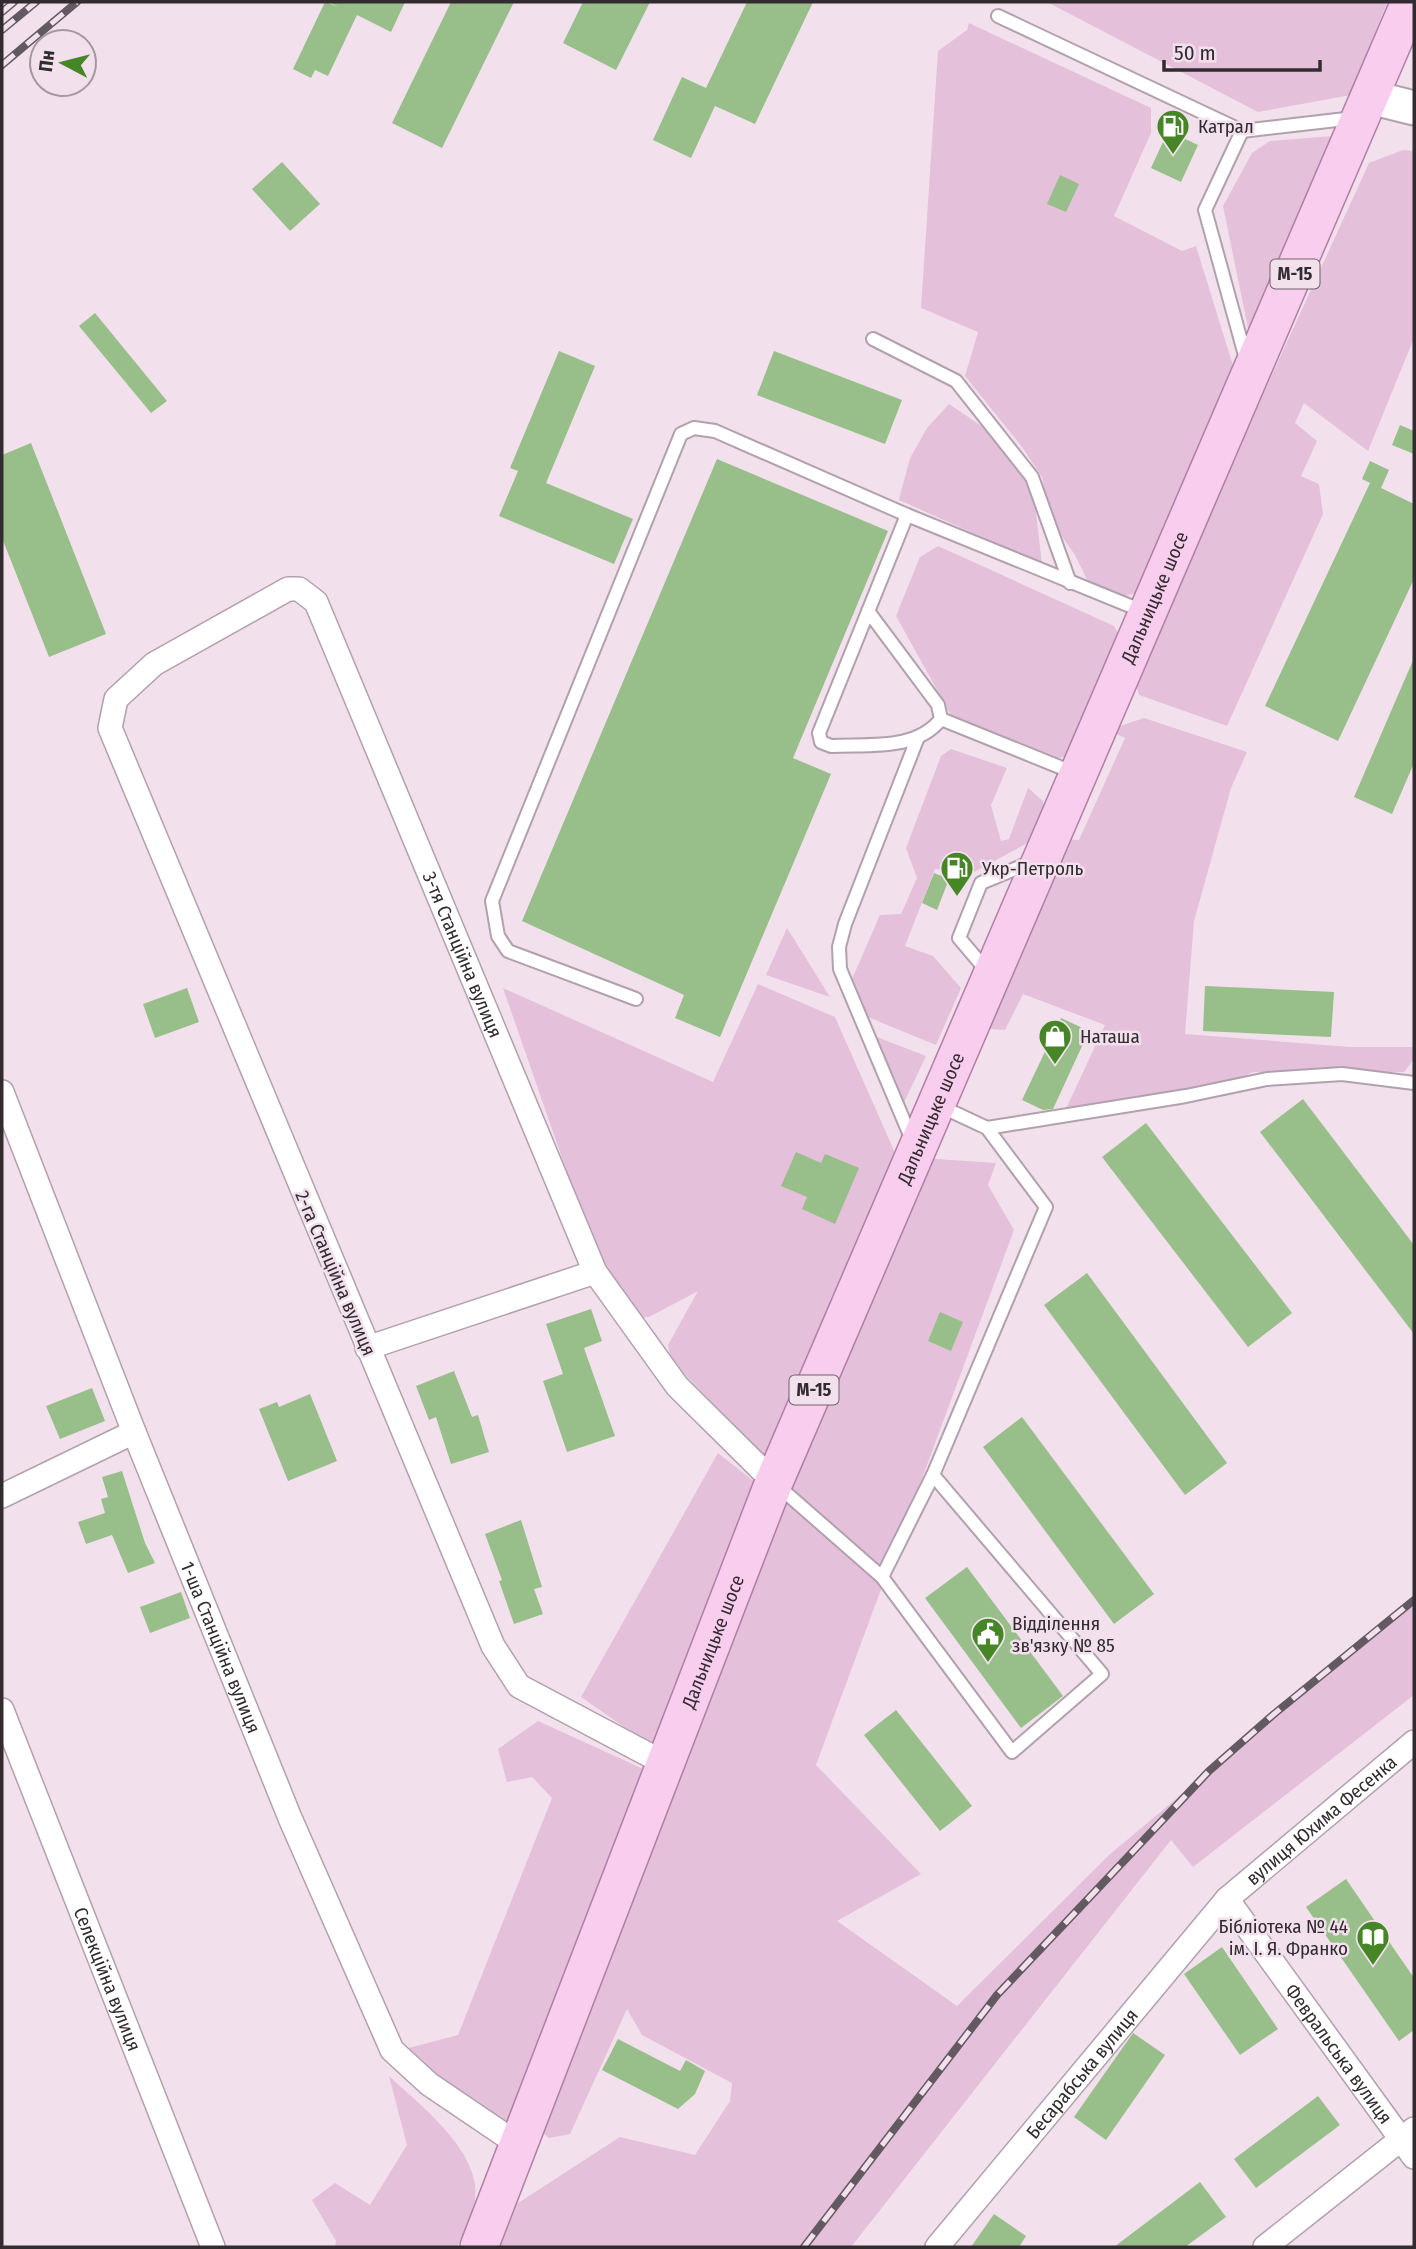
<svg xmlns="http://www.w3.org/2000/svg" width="1416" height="2249" viewBox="0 0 1416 2249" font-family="'Fira Sans Condensed',sans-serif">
  <rect width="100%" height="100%" fill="#f2e1ed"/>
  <g fill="#e4c0da">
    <path d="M 1047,2 L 1387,2 L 1351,95 L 1258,112 Z"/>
    <path d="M 969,23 L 1151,108 L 1151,133 L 1114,216 L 1182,251 L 1196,246 L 1235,372 L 1147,588 C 1128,597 1113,601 1093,592 L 1075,555 L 1051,521 L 1042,477 L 1022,447 L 965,376 L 978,332 L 921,308 L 938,51 L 967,30 Z"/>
    <path d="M 1333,136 L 1249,333 L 1223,206 L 1252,153 L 1270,141 Z"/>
    <path d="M 1403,150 L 1414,151 L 1414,338 L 1368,451 L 1304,403 L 1295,423 L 1317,441 L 1301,476 L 1319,484 L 1323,514 L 1227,726 L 1139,695 L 1134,676 L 1369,163 Z"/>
    <path d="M 949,404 L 993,434 L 1013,459 L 1034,496 L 1042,564 L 899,500 L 910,458 L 927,428 Z"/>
    <path d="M 938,546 L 1114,626 L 1122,641 L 1075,754 L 1055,759 L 1039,756 L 951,715 L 896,616 L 920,557 Z"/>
    <path d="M 1144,718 L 1247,752 L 1231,788 L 1194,921 L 1185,1034 L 1350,1047 L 1414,1047 L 1414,1059 L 1404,1072 L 1253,1072 L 1229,1083 L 1065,1111 L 1105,1025 L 1023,994 L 1005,1030 L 973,1028 L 1056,839 L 1079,840 L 1125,738 L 1108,730 Z"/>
    <path d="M 951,749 L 1007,768 L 991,805 L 1001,841 L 1009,839 L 1028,788 L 1043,801 L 1045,816 L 1033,840 L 974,872 L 935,869 L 905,946 L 933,956 L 961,988 L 936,1045 L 863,1015 L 852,979 L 880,915 L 901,914 L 917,878 L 906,848 L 941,756 Z"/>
    <path d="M 787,928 L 830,997 L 766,975 Z"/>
    <path d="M 758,984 L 835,1017 L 896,1155 L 771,1464 L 671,1360 L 668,1345 L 698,1291 L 649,1317 L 618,1319 L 503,988 L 713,1082 Z"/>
    <path d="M 869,1034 L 926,1056 L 901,1109 Z"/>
    <path d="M 922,1158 L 996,1163 L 988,1185 L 1014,1230 L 816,1765 L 921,1874 L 837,1921 L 957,2006 L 1109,1855 L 1414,1600 L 1414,1695 L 1193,1867 L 1171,1840 L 851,2247 L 500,2247 L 518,2203 L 620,2137 L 695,2155 L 730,2101 L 732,2083 L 642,2035 L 627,2009 L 570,2134 L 549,2138 L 539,2130 Z"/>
    <path d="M 718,1453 L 760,1486 L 660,1752 L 581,1697 Z"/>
    <path d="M 538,1721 L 650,1772 L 515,2127 L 429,2080 L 405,2049 L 458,2035 L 552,1798 L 532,1777 L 507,1782 L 498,1749 Z"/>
    <path d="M 389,2076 C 420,2105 483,2153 475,2201 C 472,2217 463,2233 457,2247 L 335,2247 L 336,2241 L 312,2200 L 335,2183 L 370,2205 L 407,2145 Z"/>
  </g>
  <g fill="#98be8a">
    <path d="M 325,2 L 339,7 L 328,2 L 405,2 L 391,32 L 357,15 L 328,76 L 315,70 L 311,78 L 293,69 Z"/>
    <path d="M 451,2 L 514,2 L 442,148 L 392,123 Z"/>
    <path d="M 583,2 L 650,2 L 616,70 L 563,43 Z"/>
    <path d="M 747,2 L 813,2 L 755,124 L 715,106 L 691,158 L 653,140 L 682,77 L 706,88 Z"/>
    <path d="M 1168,131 L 1198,145 L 1181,182 L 1151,168 Z"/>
    <path d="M 282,162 L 320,204 L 290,231 L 252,189 Z"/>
    <path d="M 1060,175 L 1079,184 L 1066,212 L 1047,204 Z"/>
    <path d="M 95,313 L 167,401 L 151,413 L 79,326 Z"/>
    <path d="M 559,351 L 595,366 L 546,483 L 633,519 L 614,564 L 499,516 L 518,471 L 510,468 Z"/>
    <path d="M 774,351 L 902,400 L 885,444 L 757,395 Z"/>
    <path d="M 1400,425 L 1414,431 L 1414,454 L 1392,445 Z"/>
    <path d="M 31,443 L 106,634 L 49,657 L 2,538 L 2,455 Z"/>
    <path d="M 717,459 L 888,531 L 793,758 L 831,774 L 720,1037 L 675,1018 L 684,995 L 522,921 Z"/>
    <path d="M 1370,461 L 1389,470 L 1381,488 L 1414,504 L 1414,579 L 1338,741 L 1265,706 L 1370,483 L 1362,479 Z"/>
    <path d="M 1414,658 L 1414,763 L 1392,814 L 1354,797 Z"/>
    <path d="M 934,873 L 949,879 L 937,910 L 922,903 Z"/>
    <path d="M 1205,986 L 1334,992 L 1331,1037 L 1203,1031 Z"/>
    <path d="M 187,988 L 199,1022 L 155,1038 L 143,1004 Z"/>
    <path d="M 1061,1018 L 1089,1031 L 1053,1109 L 1043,1110 L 1022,1100 Z"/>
    <path d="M 1303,1099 L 1414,1245 L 1414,1334 L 1260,1132 Z"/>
    <path d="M 1146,1123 L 1292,1313 L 1248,1347 L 1102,1157 Z"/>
    <path d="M 796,1152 L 821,1163 L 825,1154 L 859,1168 L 835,1224 L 802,1209 L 807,1197 L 781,1186 Z"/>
    <path d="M 1087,1273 L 1227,1463 L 1185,1495 L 1044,1305 Z"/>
    <path d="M 591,1309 L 602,1341 L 584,1348 L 615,1436 L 567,1452 L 543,1381 L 563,1374 L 546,1324 Z"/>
    <path d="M 940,1312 L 963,1322 L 951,1351 L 928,1341 Z"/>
    <path d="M 454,1371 L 472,1417 L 478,1415 L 489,1452 L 451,1464 L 436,1417 L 429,1420 L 416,1386 Z"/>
    <path d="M 92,1388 L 105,1421 L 60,1439 L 46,1406 Z"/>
    <path d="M 310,1394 L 337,1461 L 288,1481 L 259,1409 L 277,1402 L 279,1407 Z"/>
    <path d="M 1022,1417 L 1154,1594 L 1114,1624 L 983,1447 Z"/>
    <path d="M 122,1471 L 145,1543 L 155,1563 L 128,1573 L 112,1535 L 86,1544 L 78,1522 L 105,1513 L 101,1499 L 108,1497 L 102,1477 Z"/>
    <path d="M 521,1520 L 542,1587 L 534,1589 L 543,1614 L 514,1624 L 499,1581 L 502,1580 L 485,1534 Z"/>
    <path d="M 967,1567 L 1063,1696 L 1021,1728 L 925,1598 Z"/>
    <path d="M 181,1592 L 190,1618 L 150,1633 L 140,1607 Z"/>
    <path d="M 896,1710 L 972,1806 L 940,1831 L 864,1735 Z"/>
    <path d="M 1346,1879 L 1414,1978 L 1414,2030 L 1399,2041 L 1306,1907 Z"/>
    <path d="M 1222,1947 L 1278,2029 L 1240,2055 L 1184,1974 Z"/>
    <path d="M 1133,2033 L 1165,2055 L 1106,2140 L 1074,2117 Z"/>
    <path d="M 618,2039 L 680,2071 L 686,2060 L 705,2071 L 695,2094 L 678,2109 L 602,2070 Z"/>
    <path d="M 1318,2096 L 1340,2125 L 1256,2188 L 1234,2159 Z"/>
    <path d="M 1200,2182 L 1226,2217 L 1185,2247 L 1114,2247 Z"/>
    <path d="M 994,2214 L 1026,2236 L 1019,2247 L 971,2247 Z"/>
  </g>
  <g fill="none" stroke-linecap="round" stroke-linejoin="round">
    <defs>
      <g id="lane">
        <path d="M 998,16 L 1242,131 L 1354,118"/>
        <path d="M 1242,131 L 1205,210 L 1246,359"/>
        <path d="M 873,339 L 956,381 L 1032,477 L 1070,583"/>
        <path d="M 868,611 L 938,705 L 941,719 C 916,751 869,744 831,746 L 821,742 L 819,733 L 907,515"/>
        <path d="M 941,719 L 1077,774"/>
        <path d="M 987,971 L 959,938 L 981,883 L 1034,861"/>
        <path d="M 636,999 L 508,951 L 498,936 L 492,901 L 681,434 L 694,428 L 715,431 L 907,515 L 1145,612"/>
        <path d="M 987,1128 L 1186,1096 L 1267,1079 L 1342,1074 L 1414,1083"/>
        <path d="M 912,1140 L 840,969 L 839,947 L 845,924 L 918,737"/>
        <path d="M 777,1485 L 882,1577 L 1012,1752 L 1102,1674 L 933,1475 L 1046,1207 L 987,1128 L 940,1106"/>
        <path d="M 882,1577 L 933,1475"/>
      </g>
      <g id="street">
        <path id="s1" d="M 2,1092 L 134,1432 L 290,1818 L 392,2050 L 429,2084 L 519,2145"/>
        <path d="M 367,1348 L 595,1272"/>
        <path d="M 2,1496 L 134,1432"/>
        <path id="s2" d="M 2,1710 L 213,2247"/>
        <path id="s3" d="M 666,1764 L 519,1686 L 493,1646 L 110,728 L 116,699 L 154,664 L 288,589 L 299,589 L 316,602 L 595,1272 L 677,1386 L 774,1482"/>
        <path id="s4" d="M 1227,1899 L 1414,2157"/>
        <path id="s5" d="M 937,2247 L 1227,1899 L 1414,1742"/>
        <path d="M 1265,2247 L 1414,2129"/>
      </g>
      <path id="secondary" d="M 1370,97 L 1414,108"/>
      <g id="primary">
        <path id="s6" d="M 479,2247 L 774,1482 L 1410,2"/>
      </g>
    </defs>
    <use href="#lane" stroke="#b1a1ad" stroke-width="16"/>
    <use href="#street" stroke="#b1a1ad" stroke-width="26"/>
    <use href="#secondary" stroke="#b1a1ad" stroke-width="37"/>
    <use href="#primary" stroke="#b17ea4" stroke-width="40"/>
    <use href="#lane" stroke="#fff" stroke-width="12"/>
    <use href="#street" stroke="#fff" stroke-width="23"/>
    <use href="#secondary" stroke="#fff" stroke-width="33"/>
    <use href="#primary" stroke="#f9cdee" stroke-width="37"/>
    <defs>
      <g id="rail">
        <path d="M 2,12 L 14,2"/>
        <path d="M 2,30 L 36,2"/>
        <path d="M 2,65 L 77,2"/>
        <path d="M 804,2247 L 997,1995 L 1104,1882 L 1209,1771 L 1274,1714 L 1414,1600"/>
      </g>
    </defs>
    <use href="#rail" stroke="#635960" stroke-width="8"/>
    <use href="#rail" stroke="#f2e1ed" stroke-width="5" stroke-dasharray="16" stroke-linecap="butt"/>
  </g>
  <defs>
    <symbol id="fuel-pin" viewBox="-11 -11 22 30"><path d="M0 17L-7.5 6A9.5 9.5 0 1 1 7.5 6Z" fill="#468627" stroke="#f2e1ed"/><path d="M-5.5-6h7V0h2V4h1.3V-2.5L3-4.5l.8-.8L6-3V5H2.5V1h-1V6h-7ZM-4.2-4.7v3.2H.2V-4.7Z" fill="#fff"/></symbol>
    <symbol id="shop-pin" viewBox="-11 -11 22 30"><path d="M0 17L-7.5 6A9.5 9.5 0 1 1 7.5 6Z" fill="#468627" stroke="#f2e1ed"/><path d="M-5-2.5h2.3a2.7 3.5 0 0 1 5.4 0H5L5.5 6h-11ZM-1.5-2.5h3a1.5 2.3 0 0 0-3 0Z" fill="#fff"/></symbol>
    <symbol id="civic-pin" viewBox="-11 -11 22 30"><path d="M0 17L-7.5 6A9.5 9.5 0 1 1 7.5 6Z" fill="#468627" stroke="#f2e1ed"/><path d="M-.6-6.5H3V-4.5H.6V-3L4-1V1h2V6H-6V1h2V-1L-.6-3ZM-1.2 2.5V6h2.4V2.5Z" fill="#fff"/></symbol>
    <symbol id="library-pin" viewBox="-11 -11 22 30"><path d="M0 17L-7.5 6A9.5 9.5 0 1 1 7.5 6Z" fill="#468627" stroke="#f2e1ed"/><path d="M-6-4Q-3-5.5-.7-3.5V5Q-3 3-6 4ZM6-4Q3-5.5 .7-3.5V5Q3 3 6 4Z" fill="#fff"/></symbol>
  </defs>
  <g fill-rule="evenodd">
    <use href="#fuel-pin" x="1154" y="107" width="38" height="52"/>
    <use href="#fuel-pin" x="938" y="849" width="38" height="52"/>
    <use href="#shop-pin" x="1036" y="1017" width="38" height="52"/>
    <use href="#civic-pin" x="969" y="1615" width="38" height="52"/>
    <use href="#library-pin" x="1354" y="1918" width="38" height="52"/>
  </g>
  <g text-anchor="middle" stroke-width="5" stroke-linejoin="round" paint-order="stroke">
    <g fill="#f2e1ed" stroke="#6c6269" stroke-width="2">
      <rect x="1270.5" y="259.5" width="49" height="29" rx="5"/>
      <rect x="789.5" y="1375.5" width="49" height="29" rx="5"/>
    </g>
    <g font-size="18" font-weight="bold" fill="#322b30">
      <text x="1295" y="280">М-15</text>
      <text x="814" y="1396">М-15</text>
    </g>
    <g font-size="19" fill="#322b30" stroke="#f2e1ed" text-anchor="start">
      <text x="1198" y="133">Катрал</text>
      <text x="982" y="875">Укр-Петроль</text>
      <text x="1080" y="1043">Наташа</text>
      <text x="1012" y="1630">Відділення<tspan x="1012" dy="22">зв'язку № 85</tspan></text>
      <text x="1348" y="1933" text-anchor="end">Бібліотека № 44<tspan x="1348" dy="22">ім. І. Я. Франко</tspan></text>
    </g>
    <g font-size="19" fill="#322b30" stroke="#f2e1ed">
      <text dy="7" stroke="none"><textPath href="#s6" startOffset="1783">Дальницьке шосе</textPath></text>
      <text dy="7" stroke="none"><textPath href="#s3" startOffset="1858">3-тя Станційна вулиця</textPath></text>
      <text dy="7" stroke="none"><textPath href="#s6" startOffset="1216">Дальницьке шосе</textPath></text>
      <text transform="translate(336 1273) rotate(67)" y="7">2-га Станційна вулиця</text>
      <text dy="7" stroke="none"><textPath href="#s6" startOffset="649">Дальницьке шосе</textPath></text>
      <text dy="7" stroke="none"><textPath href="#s1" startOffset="597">1-ша Станційна вулиця</textPath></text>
      <text dy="7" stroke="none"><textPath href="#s5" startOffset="576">вулиця Юхима Фесенка</textPath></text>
      <text dy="7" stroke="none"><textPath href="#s2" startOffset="289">Селекційна вулиця</textPath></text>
      <text dy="7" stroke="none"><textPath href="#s4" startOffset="191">Февральська вулиця</textPath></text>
      <text dy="7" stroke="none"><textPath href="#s5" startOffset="226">Бесарабська вулиця</textPath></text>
    </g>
  </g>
  <rect width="1416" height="2249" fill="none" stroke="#322b30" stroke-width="7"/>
  <g transform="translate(63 63) rotate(277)"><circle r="33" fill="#f2e1ed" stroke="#a598a1" stroke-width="2"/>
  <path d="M0-5L12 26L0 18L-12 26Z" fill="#468627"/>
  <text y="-10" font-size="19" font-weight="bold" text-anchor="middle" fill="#322b30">Пн</text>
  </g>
  <path d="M1164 60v10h156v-10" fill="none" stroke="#322b30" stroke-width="3.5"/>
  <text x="1174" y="60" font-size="21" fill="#322b30" stroke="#f2e1ed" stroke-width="5" paint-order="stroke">50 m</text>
</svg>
